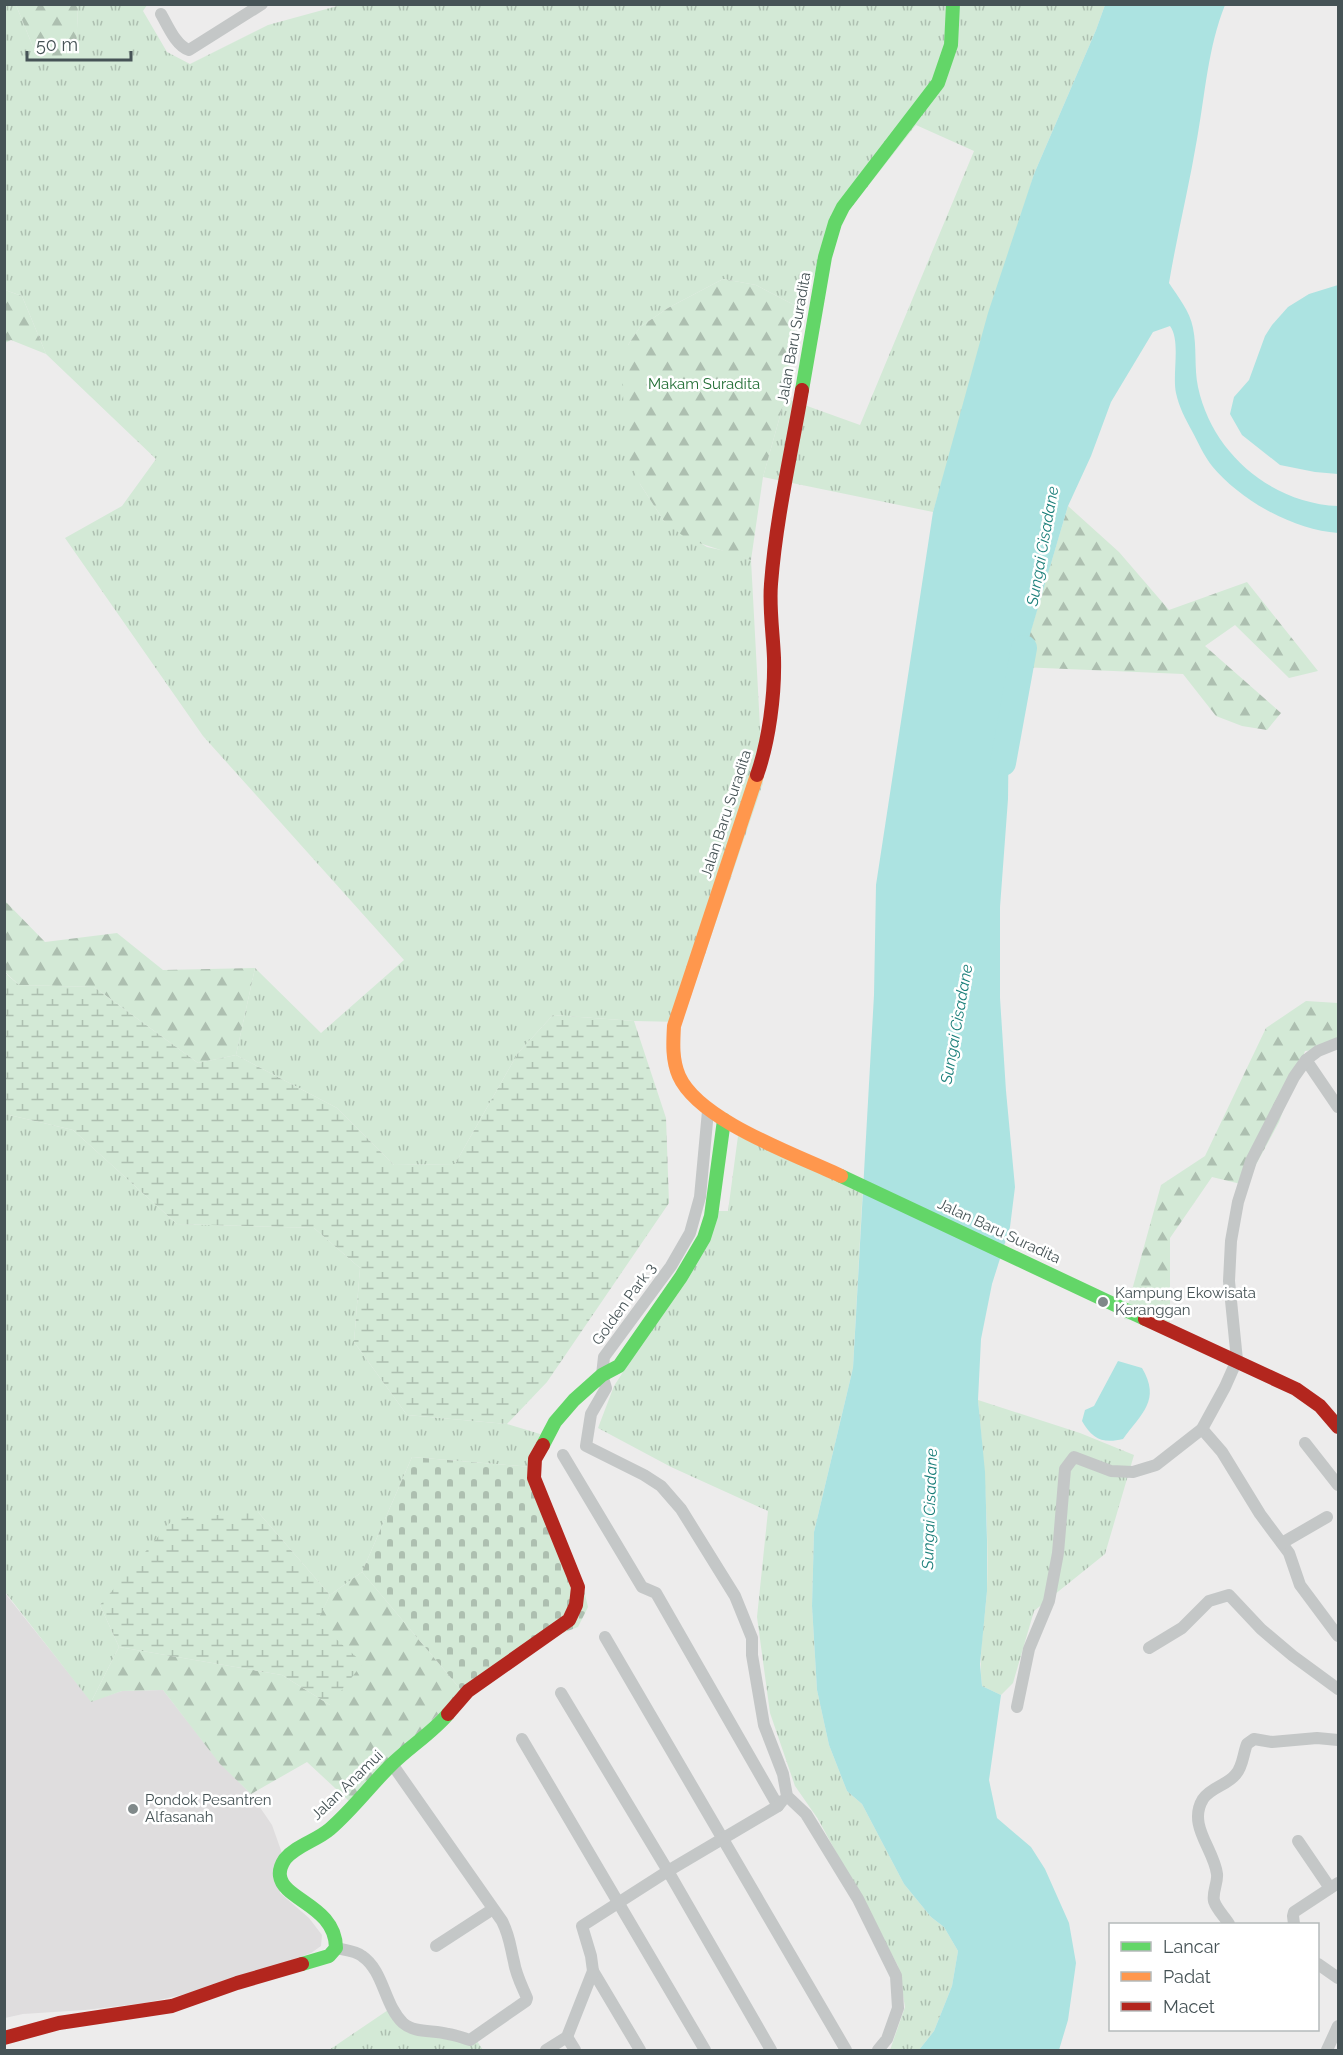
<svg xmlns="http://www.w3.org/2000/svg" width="1343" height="2055" viewBox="0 0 1343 2055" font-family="Raleway,sans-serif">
  <defs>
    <pattern id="grass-tufts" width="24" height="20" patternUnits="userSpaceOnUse" patternTransform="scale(1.5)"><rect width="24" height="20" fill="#d3e9d6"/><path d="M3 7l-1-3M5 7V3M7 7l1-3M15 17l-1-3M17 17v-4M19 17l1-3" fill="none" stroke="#adbfb0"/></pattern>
    <pattern id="forest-firs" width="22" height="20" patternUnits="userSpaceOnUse" patternTransform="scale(1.5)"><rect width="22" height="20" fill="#d3e9d6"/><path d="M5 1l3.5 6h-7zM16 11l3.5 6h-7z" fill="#adbfb0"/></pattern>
    <pattern id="wetland-marsh" width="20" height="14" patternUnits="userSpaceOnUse" patternTransform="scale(1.5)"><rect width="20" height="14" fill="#d3e9d6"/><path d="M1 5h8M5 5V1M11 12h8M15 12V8" fill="none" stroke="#adbfb0"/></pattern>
    <pattern id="cemetery-stones" width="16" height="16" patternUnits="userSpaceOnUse" patternTransform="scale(1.5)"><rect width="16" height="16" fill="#d3e9d6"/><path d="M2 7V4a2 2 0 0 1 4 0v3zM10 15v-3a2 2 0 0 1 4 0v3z" fill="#adbfb0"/></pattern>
  </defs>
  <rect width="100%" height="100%" fill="#edecec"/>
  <path fill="#dfddde" d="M 4,1592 L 91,1701 L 122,1691 L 163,1690 L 220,1763 L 251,1794 L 272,1825 L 283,1856 L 280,1893 L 309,1918 L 322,1935 L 321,1946 L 311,1953 L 218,1987 L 145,2003 L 85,2010 L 23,2014 L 5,2018 Z"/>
  <g fill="url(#grass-tufts)">
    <path d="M 5,5 L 16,5 L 33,47 L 76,52 L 78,5 L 147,5 L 143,11 L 167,52 L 190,64 L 268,25 L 341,5 L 1105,5 L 1096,30 L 1034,174 L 933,512 L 763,477 L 785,398 L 860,425 L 974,151 L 916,125 L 843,218 L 798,307 L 756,285 L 723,279 L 668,308 L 640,327 L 628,345 L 640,484 L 664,521 L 707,547 L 730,552 L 751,560 L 763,783 L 682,1022 L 634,1021 L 553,1015 L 518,1053 L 455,1164 L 394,1165 L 337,1108 L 236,1055 L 255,968 L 321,1033 L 404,960 L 203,736 L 65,538 L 122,506 L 156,459 L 46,354 L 22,296 L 5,290 Z"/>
    <path d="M 5,1114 L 73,1130 L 177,1224 L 314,1228 L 360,1268 L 354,1342 L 407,1415 L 507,1424 L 540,1434 L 532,1467 L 412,1457 L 362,1572 L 330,1595 L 258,1512 L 100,1605 L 119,1647 L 91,1702 L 5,1592 Z"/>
    <path d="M 738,1136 L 863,1185 L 853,1368 L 814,1532 L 812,1606 L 817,1690 L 829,1745 L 847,1791 L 862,1804 L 904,1884 L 931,1917 L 944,1927 L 958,1951 L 952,1986 L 934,2031 L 919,2050 L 890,2050 L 905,2007 L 898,1966 L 818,1819 L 795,1786 L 770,1713 L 757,1617 L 768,1511 L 671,1467 L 598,1428 L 614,1386 L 695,1260 L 716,1211 L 728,1211 Z"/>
    <path d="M 978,1400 L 1080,1433 L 1134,1455 L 1105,1554 L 1034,1611 L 1013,1683 L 1001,1695 L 982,1686 C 978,1653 985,1622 987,1589 C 989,1526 984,1463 978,1400 Z"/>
    <path d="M 394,2006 L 409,2033 L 475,2038 L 483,2050 L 329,2050 Z"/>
  </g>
  <g fill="url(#forest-firs)">
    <path d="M 16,5 L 78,5 L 76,53 L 55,65 L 33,47 Z"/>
    <path d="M 723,279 L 756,285 L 798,307 L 785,398 L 763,477 L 751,560 L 687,539 L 664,521 L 640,484 L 628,458 L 622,382 L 628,345 L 640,327 L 668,308 Z"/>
    <path d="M 5,290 L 22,296 L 46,354 L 11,340 L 5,343 Z"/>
    <path d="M 1068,506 L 1119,552 L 1169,610 L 1247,582 L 1318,671 L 1289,678 L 1235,625 L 1205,646 L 1281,713 L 1267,730 L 1242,726 L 1216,716 L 1183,674 L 1020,667 Z"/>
    <path d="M 4,900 L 45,942 L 117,933 L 163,970 L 255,968 L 236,1055 L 198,1063 L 94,987 L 19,985 L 5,972 Z"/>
    <path d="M 1306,1001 L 1338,1003 L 1338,1047 L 1305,1051 L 1279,1122 L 1245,1185 L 1212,1177 L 1170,1238 L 1170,1326 L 1124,1319 L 1161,1185 L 1205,1156 L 1266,1028 Z"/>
    <path d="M 362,1572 L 462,1691 L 349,1801 L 307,1762 L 251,1794 L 220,1764 L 163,1690 L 122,1691 L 91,1702 L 119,1647 L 282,1675 L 330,1705 L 317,1621 L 330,1595 Z"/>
  </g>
  <g fill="url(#wetland-marsh)">
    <path d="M 4,972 L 19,985 L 94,987 L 198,1063 L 236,1055 L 337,1108 L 394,1165 L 455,1164 L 518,1053 L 553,1015 L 634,1021 L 666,1118 L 669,1203 L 547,1382 L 507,1424 L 407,1415 L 354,1342 L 360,1268 L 314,1228 L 177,1224 L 73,1130 L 5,1114 Z"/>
    <path d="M 258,1512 L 330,1595 L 317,1622 L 363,1663 L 330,1705 L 282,1675 L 119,1647 L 100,1605 L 174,1518 Z"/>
  </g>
  <path fill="url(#cemetery-stones)" d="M 412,1457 L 532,1467 L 584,1590 L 588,1607 L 578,1627 L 507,1655 L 462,1691 L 362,1572 Z"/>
  <g fill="#ace3e1">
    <path d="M 1105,5 L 1225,5 C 1208,47 1205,95 1197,139 C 1189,187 1177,235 1169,283 C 1178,297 1190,311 1193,328 C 1197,347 1194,368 1198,387 C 1212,453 1271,503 1338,506 L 1338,533 C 1294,530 1241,501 1212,466 C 1204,456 1198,442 1192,431 C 1185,418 1179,407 1176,393 C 1172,374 1181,341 1170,326 L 1153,332 L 1111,402 L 1091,456 L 1068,506 L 1021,665 L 1009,716 L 1008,799 L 1000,907 L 1000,998 L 1006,1091 L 1015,1187 L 1010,1227 L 992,1284 L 981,1339 L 978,1400 L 985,1472 L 987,1540 L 987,1591 L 980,1664 L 982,1686 L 1001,1695 L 989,1780 L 997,1818 L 1031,1847 L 1045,1869 L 1069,1923 L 1076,1963 L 1068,2020 L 1059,2050 L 919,2050 L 934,2031 L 952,1986 L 958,1951 L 944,1927 L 931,1917 L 904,1884 L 862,1804 L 847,1791 L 829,1745 L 817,1690 L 812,1606 L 814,1532 L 853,1368 L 874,995 L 876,885 L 933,512 L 988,313 L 1034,174 L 1096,30 Z"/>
    <path d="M 1338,285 L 1338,474 L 1315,472 L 1280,465 L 1242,435 L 1230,414 L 1234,397 L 1249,380 L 1265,336 L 1272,325 L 1288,307 L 1309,294 Z"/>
    <path d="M 1118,1361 L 1142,1368 C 1161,1400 1142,1413 1123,1439 C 1103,1444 1092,1439 1082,1421 L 1085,1410 L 1094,1406 Z"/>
  </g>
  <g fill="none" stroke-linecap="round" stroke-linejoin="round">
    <path stroke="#ace3e1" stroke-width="26" d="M 1003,763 L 1024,648"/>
    <g stroke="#c4c7c7" stroke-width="12">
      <path d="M 161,14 C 168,26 176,46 189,50 L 262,4"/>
      <path d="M 1306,1060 L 1338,1107"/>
      <path d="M 708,1111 L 700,1197 L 690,1233 L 671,1266 L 604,1357 L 602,1375 L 606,1388 L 591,1414 L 586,1446 L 644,1475 L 661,1486 L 681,1509 L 735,1596 L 752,1638 L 752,1655 L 764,1725 L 783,1774 L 787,1796 L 806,1814 L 858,1899 L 896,1976 L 898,2008 L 887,2039 L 878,2050"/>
      <path d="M 1202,1429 L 1222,1452 L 1260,1514 L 1289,1553 L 1300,1585 L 1338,1636"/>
      <path d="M 1305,1443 L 1338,1485"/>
      <path d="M 563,1455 L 642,1587 L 656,1593 L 778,1806"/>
      <path d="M 1282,1543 L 1327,1517"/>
      <path d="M 605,1637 L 846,2050"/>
      <path d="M 1149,1648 L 1182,1628 L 1209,1601 L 1229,1595 L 1261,1629 L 1293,1656 L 1338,1689"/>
      <path d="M 561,1693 L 668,1871 L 771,2050"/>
      <path d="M 1017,1707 L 1029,1649 L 1049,1601 L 1058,1553 L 1065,1469 L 1074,1457 L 1111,1471 L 1133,1472 L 1156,1465 L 1202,1429 L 1225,1387 L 1237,1360 L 1229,1281 L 1231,1241 L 1238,1202 L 1251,1161 L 1294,1077 L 1306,1060 L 1318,1051 L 1338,1043"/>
      <path d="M 522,1739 L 705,2050"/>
      <path d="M 1298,1841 L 1330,1888"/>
      <path d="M 1229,1924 C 1225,1917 1217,1910 1214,1901 C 1212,1892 1218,1883 1217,1874 C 1214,1849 1187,1825 1203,1799 C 1211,1787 1228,1785 1236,1774 C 1243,1766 1243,1754 1247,1744 L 1254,1739 L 1272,1742 L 1317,1738 L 1338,1740"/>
      <path d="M 1294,1924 L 1293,1916 L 1294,1912 L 1338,1883"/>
      <path d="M 436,1946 L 493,1909"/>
      <path d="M 336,1948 C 344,1950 356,1951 362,1956 C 384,1971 384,2005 403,2023 C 414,2033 434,2030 448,2034 C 456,2035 463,2038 470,2040 L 526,2001 L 527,1998 C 522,1986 516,1975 514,1962 C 510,1946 510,1937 502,1921 L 392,1764"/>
      <path d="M 1318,1964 L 1338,1978"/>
      <path d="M 593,1971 L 640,2050"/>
      <path d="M 567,2037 L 575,2050"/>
      <path d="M 546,2050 L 567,2037 L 593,1971 L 591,1956 L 582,1926 L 668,1871 L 778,1806 L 782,1801"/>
      <path d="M 1327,2050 L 1338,2026"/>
    </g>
    <g stroke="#63d668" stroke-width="14">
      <path d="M 802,390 L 825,257 L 835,223 L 843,207 L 938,83 L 951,45 L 953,4"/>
      <path d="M 841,1176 L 1145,1319"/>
      <path d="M 543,1445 L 555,1422 L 574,1400 L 602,1375 L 619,1366 L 681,1277 L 704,1238 L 711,1216 L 724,1120"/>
      <path d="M 302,1964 L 329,1956 L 336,1948 C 336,1906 283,1900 280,1876 C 279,1870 281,1865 285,1859 C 297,1845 316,1841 330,1829 C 352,1810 370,1786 390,1766 C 409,1747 431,1734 448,1714"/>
    </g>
    <path stroke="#ff974d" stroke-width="14" d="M 757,775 L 674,1026 C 673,1043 672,1060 679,1076 C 699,1121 797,1155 841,1176"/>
    <g stroke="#b3261e" stroke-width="14">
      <path d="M 757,775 C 769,741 775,694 774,658 C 773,633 769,608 771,584 C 776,519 791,454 802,390"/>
      <path d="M 1145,1319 L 1296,1389 L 1320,1406 L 1338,1427"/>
      <path d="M 448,1714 L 468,1691 L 569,1620 L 576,1605 L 578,1587 L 534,1478 L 535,1459 L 543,1445"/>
      <path d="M 4,2038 L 59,2023 L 172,2006 L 237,1983 L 302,1964"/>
    </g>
  </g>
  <g fill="#80898a" stroke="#fff" stroke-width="2">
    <circle cx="1103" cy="1302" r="6"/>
    <circle cx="133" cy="1809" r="6"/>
  </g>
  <g text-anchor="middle" stroke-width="5" stroke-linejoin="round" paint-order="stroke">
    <g font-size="15" fill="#465356" stroke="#fff">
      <text transform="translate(794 338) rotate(-80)" y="5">Jalan Baru Suradita</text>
      <text transform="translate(726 814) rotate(-72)" y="5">Jalan Baru Suradita</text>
      <text transform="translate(999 1231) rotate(25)" y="5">Jalan Baru Suradita</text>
      <text transform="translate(624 1304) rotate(-54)" y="5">Golden Park 3</text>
      <text transform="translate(347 1785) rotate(-44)" y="5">Jalan Anamui</text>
    </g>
    <g font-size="15" fill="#216d34" stroke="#fff">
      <text x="704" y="389">Makam Suradita</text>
    </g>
    <g font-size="15" fill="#465356" stroke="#fff" text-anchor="start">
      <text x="1115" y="1298">Kampung Ekowisata<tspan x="1115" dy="17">Keranggan</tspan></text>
      <text x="145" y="1805">Pondok Pesantren<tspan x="145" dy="17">Alfasanah</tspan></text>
    </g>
    <g font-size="16" font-style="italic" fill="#1b7f7a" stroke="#fff">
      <text transform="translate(1042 546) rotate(-80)" y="6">Sungai Cisadane</text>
      <text transform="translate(956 1024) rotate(-80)" y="6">Sungai Cisadane</text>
      <text transform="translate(929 1509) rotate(-88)" y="6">Sungai Cisadane</text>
    </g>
  </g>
  <rect width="1343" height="2055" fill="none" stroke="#465356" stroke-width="12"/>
  <rect x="1109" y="1923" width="210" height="108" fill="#ffffff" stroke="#b5babb" stroke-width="1.5"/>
  <rect x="1121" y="1942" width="30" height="9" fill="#63d668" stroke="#b5babb" stroke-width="1.5"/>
  <text x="1163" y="1953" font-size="18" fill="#465356">Lancar</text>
  <rect x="1121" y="1972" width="30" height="9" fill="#ff974d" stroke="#b5babb" stroke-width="1.5"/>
  <text x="1163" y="1983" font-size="18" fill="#465356">Padat</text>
  <rect x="1121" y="2002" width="30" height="9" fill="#b3261e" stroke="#b5babb" stroke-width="1.5"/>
  <text x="1163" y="2013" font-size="18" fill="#465356">Macet</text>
  <path d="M27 51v9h104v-9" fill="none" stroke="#465356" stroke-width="3"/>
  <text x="36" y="51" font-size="18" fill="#465356" stroke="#ffffff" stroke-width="4.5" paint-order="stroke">50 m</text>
</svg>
